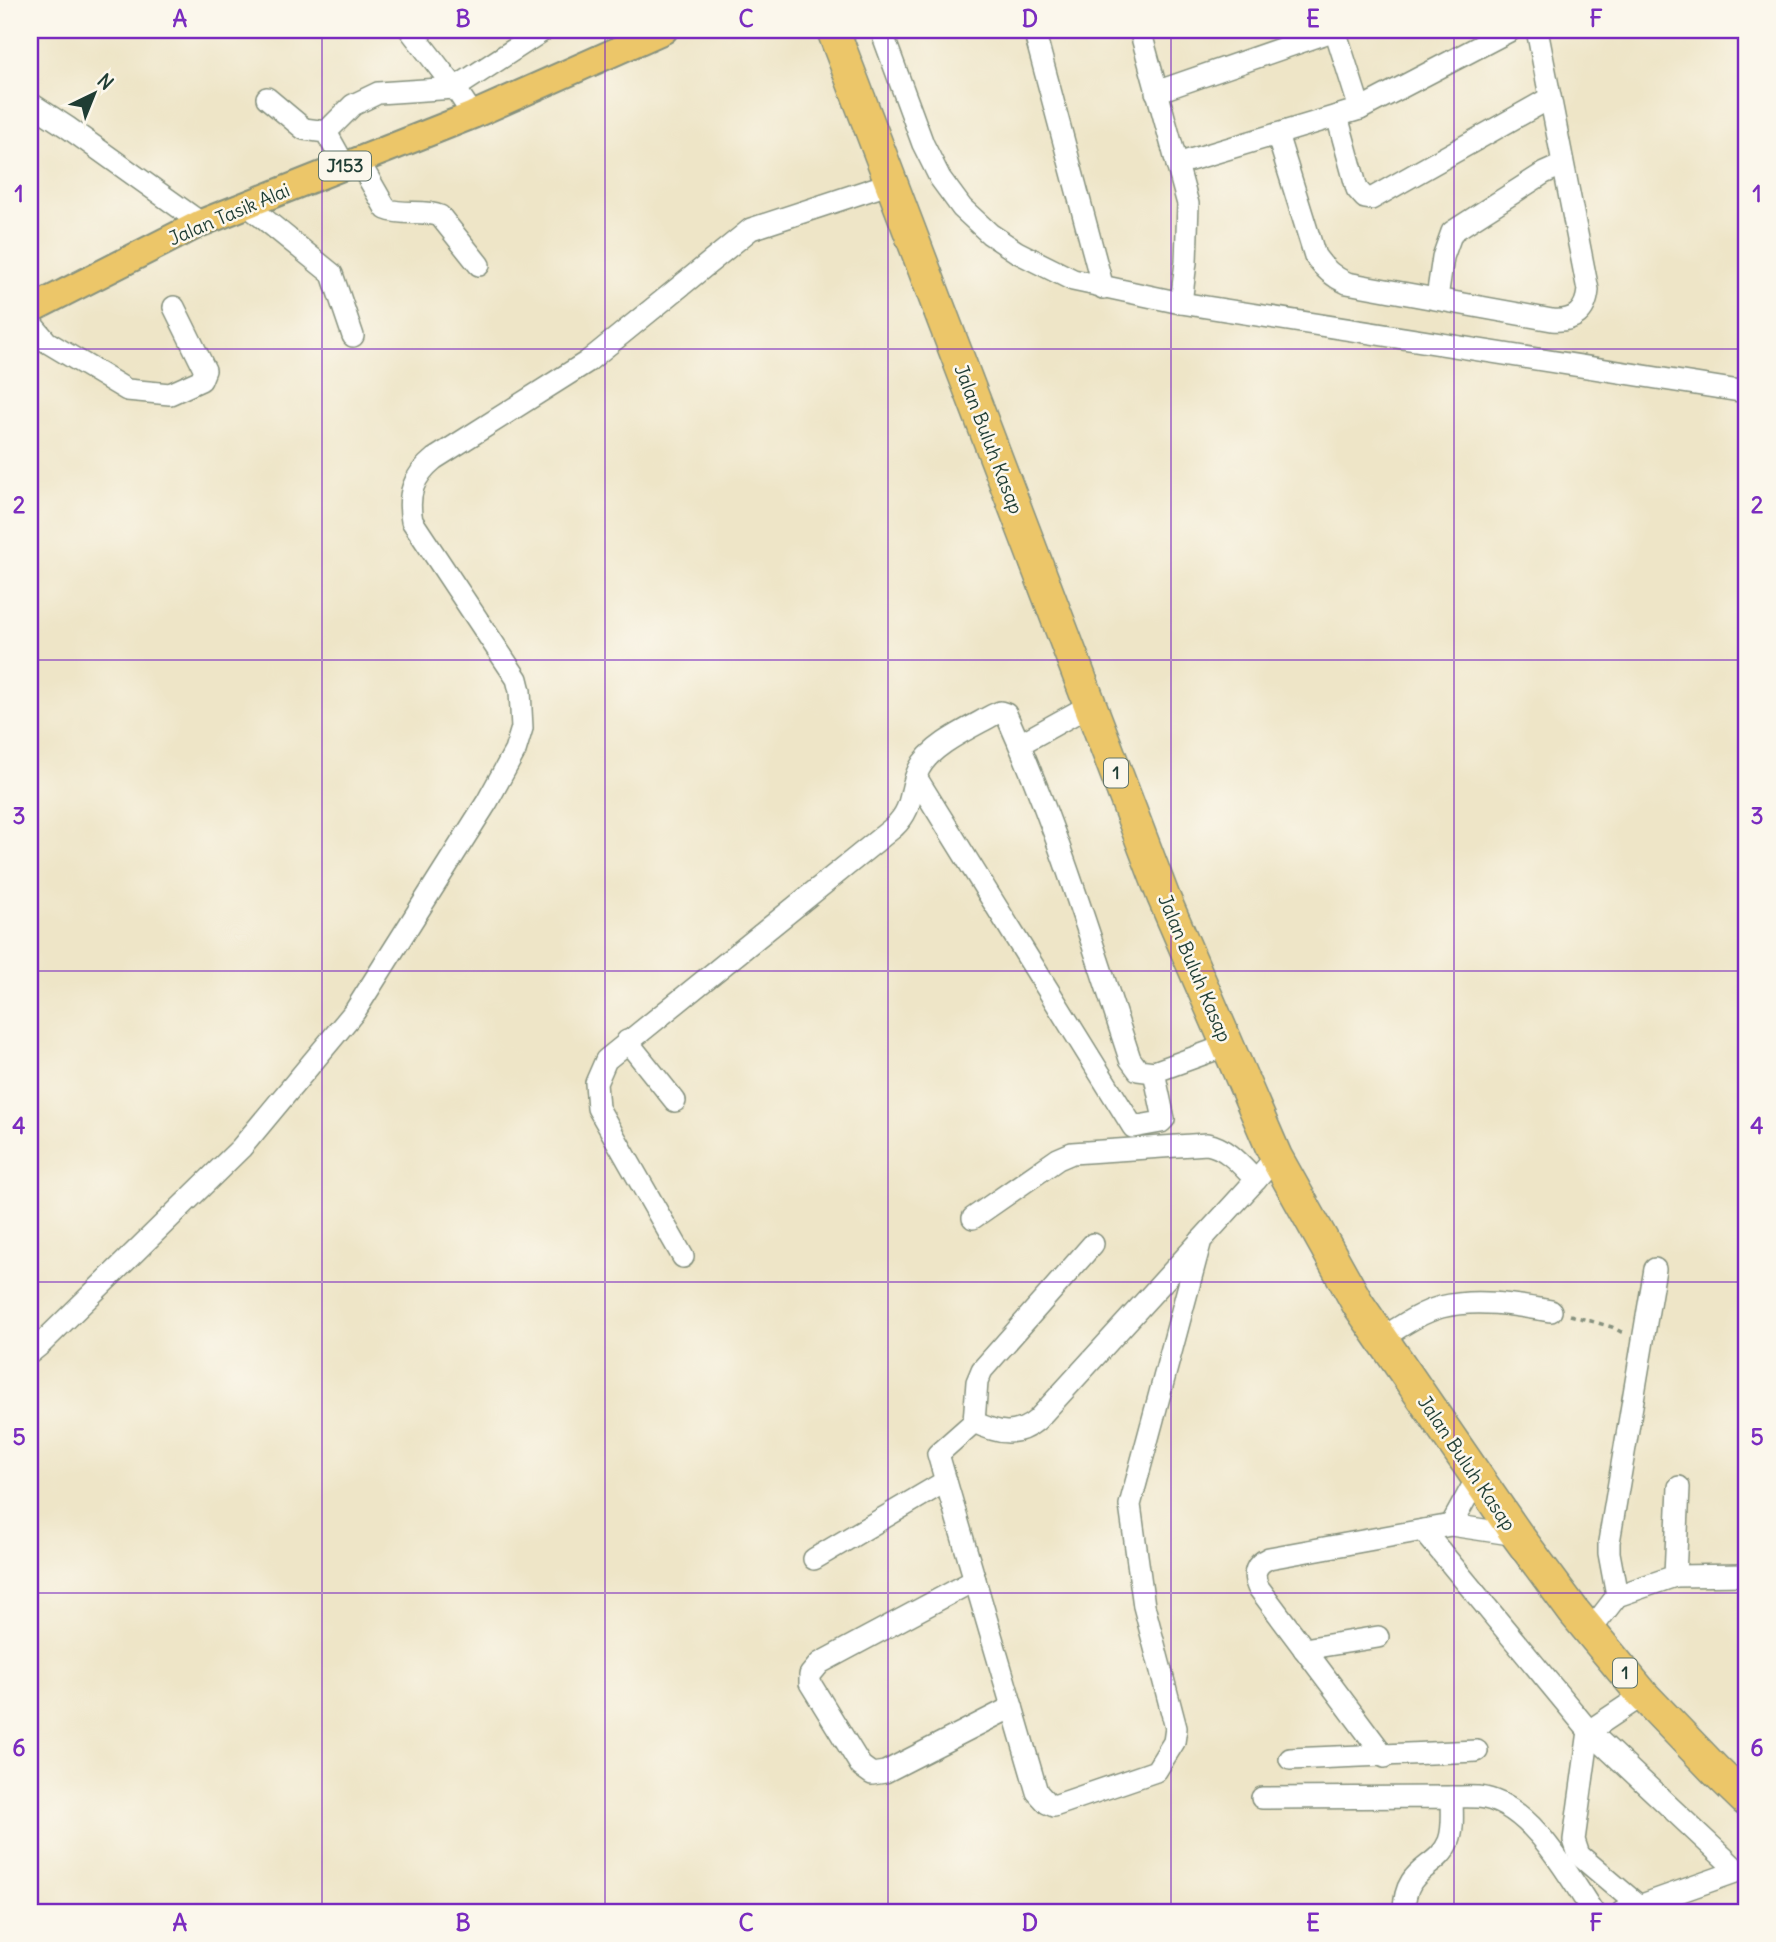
<svg xmlns="http://www.w3.org/2000/svg" width="1776" height="1942" viewBox="0 0 1776 1942" font-family="Delius,sans-serif">
  <rect width="100%" height="100%" fill="#fbf7ec"/>
  <filter id="ink" filterUnits="userSpaceOnUse"><feTurbulence type="fractalNoise" baseFrequency=".0143" numOctaves="2"/><feDisplacementMap in="SourceGraphic" scale="14" xChannelSelector="R" yChannelSelector="G"/><feConvolveMatrix kernelMatrix="1 2 1 2 8 2 1 2 1" color-interpolation-filters="sRGB"/></filter>
  <filter id="wash" filterUnits="userSpaceOnUse"><feTurbulence type="fractalNoise" baseFrequency=".00686" numOctaves="4" result="noise"/><feDisplacementMap in="SourceGraphic" scale="28" xChannelSelector="R" yChannelSelector="G"/><feGaussianBlur stdDeviation="1.57" result="paint"/><feColorMatrix in="noise" values="0 0 0 0 0 0 0 0 0 0 0 0 0 0 0 0 0 1.4 0 .05"/><feComposite in="paint" operator="in"/></filter>
  <g filter="url(#wash)">
    <rect width="100%" height="100%" fill="#eee5c7"/>
  </g>
  <g filter="url(#ink)">
    <g fill="none" stroke-linecap="round" stroke-linejoin="round">
      <defs>
        <g id="minor">
          <path d="M 410,30 L 455,88"/>
          <path d="M 881,30 L 923,144 L 940,178 L 962,208 L 990,234 L 1017,252 L 1073,280 L 1181,303 L 1746,392"/>
          <path d="M 1034,30 L 1103,288"/>
          <path d="M 1140,30 L 1188,204 L 1186,262 L 1181,303"/>
          <path d="M 1335,30 L 1360,109"/>
          <path d="M 1156,92 L 1335,30"/>
          <path d="M 267,98 L 304,129 L 326,132 L 345,166"/>
          <path d="M 30,103 L 67,127 L 201,223"/>
          <path d="M 473,115 L 455,88 L 544,30"/>
          <path d="M 1337,116 L 1357,189 L 1365,198 L 1371,199 L 1550,98"/>
          <path d="M 326,132 L 353,105 L 378,93 L 455,88"/>
          <path d="M 1277,134 L 1315,256 C 1324,269 1333,277 1347,283 L 1552,320 C 1574,322 1586,312 1588,290 L 1537,30"/>
          <path d="M 358,160 L 386,209 C 403,216 423,209 440,216 L 479,265"/>
          <path d="M 1177,164 L 1360,109 L 1511,30"/>
          <path d="M 247,205 L 332,274 L 353,336"/>
          <path d="M 1437,298 L 1443,257 L 1452,232 L 1544,173 L 1562,165"/>
          <path d="M 30,322 L 47,342 L 127,390 L 170,394 L 201,380 L 205,370 L 174,307"/>
          <path d="M 1020,744 L 1090,705"/>
          <path d="M 916,777 L 1133,1127 L 1161,1122 L 1164,1119 L 1154,1072"/>
          <path d="M 627,1041 L 675,1101"/>
          <path d="M 973,1218 L 1058,1159 L 1072,1153 L 1207,1144 C 1228,1148 1241,1165 1256,1180"/>
          <path d="M 1201,1240 L 1130,1505 L 1144,1606 L 1176,1728 L 1174,1742 L 1156,1771 L 1054,1806 L 1047,1803 L 1037,1792 L 938,1454 L 974,1422 C 997,1433 1016,1438 1037,1420 L 1256,1180 L 1276,1157"/>
          <path d="M 683,1257 L 598,1108 L 596,1083 L 606,1060 L 894,827 C 915,807 908,791 919,769 C 931,745 970,728 993,715 L 1000,712 L 1006,714 C 1056,825 1092,943 1130,1059 L 1138,1070 L 1154,1072 L 1228,1045"/>
          <path d="M 1382,1338 C 1400,1327 1419,1313 1441,1307 C 1476,1298 1516,1305 1551,1311"/>
          <path d="M 30,1353 L 41,1344 L 241,1148 L 355,1011 L 487,802 L 515,751 L 522,728 L 520,691 L 517,679 L 412,521 C 407,495 413,476 434,459 L 587,362 L 751,229 L 891,183"/>
          <path d="M 974,1422 L 977,1382 L 982,1370 L 1093,1244"/>
          <path d="M 1451,1525 L 1477,1478"/>
          <path d="M 1423,1530 L 1589,1731 L 1738,1871 L 1622,1912"/>
          <path d="M 814,1559 L 946,1481"/>
          <path d="M 1675,1576 L 1746,1575"/>
          <path d="M 975,1580 L 820,1663 L 810,1675 L 810,1683 L 861,1766 L 872,1774 L 885,1772 L 1012,1707"/>
          <path d="M 1617,1596 L 1675,1576 L 1679,1487"/>
          <path d="M 1590,1631 L 1617,1596 L 1609,1553 L 1609,1542 L 1655,1269"/>
          <path d="M 1304,1649 L 1378,1637"/>
          <path d="M 1385,1757 L 1258,1587 C 1252,1573 1256,1564 1269,1558 L 1451,1525 L 1517,1535"/>
          <path d="M 1290,1759 L 1477,1751"/>
          <path d="M 1452,1797 C 1463,1797 1475,1796 1485,1798 C 1533,1808 1568,1875 1593,1912"/>
          <path d="M 1262,1798 L 1452,1797 C 1452,1811 1454,1828 1449,1841 C 1437,1871 1404,1865 1404,1912"/>
          <path d="M 1639,1906 L 1579,1855 L 1574,1840 L 1589,1731 L 1643,1695"/>
        </g>
        <path id="major" d="M 30,310 L 201,223 L 473,115 L 664,30"/>
        <path id="highway" d="M 833,30 L 1163,896 L 1276,1157 L 1358,1304 L 1517,1535 L 1574,1612 L 1643,1695 L 1716,1771 L 1746,1800"/>
      </defs>
      <use href="#minor" stroke="#86917e" stroke-width="24"/>
      <use href="#major" stroke="#86917e" stroke-width="30"/>
      <use href="#highway" stroke="#86917e" stroke-width="35"/>
      <path stroke="#86917e" stroke-width="3.5" stroke-dasharray="5 5" stroke-linecap="butt" d="M 1570,1315 L 1612,1327 L 1625,1334"/>
      <use href="#minor" stroke="#fff" stroke-width="21"/>
      <use href="#major" stroke="#ecc669" stroke-width="26"/>
      <use href="#highway" stroke="#ecc669" stroke-width="32"/>
    </g>
  </g>
  <path fill="none" stroke="#7b2cbf" stroke-width="2" stroke-opacity="0.55" d="M 322,30 L 322,1912M 605,30 L 605,1912M 888,30 L 888,1912M 1171,30 L 1171,1912M 1454,30 L 1454,1912M 30,349 L 1746,349M 30,660 L 1746,660M 30,971 L 1746,971M 30,1282 L 1746,1282M 30,1593 L 1746,1593"/>
  <g text-anchor="middle" stroke-width="5" stroke-linejoin="round" paint-order="stroke">
    <g fill="#fbf7ec" stroke="#61756b" stroke-width="2">
      <rect x="319" y="151.5" width="52" height="29" rx="5"/>
      <rect x="1104" y="758.5" width="24" height="29" rx="5"/>
      <rect x="1613" y="1658.5" width="24" height="29" rx="5"/>
    </g>
    <g font-size="18" font-weight="bold" fill="#1f3d34">
      <text x="345" y="172">J153</text>
      <text x="1116" y="779">1</text>
      <text x="1625" y="1679">1</text>
    </g>
    <g font-size="19" fill="#1f3d34" stroke="#fbf7ec">
      <text transform="translate(229 214) rotate(-23)" y="7">Jalan Tasik Alai</text>
      <text transform="translate(989 439) rotate(69)" y="7">Jalan Buluh Kasap</text>
      <text transform="translate(1195 968) rotate(67)" y="7">Jalan Buluh Kasap</text>
      <text transform="translate(1467 1463) rotate(56)" y="7">Jalan Buluh Kasap</text>
    </g>
  </g>
  <rect width="1776" height="1942" fill="none" stroke="#fbf7ec" stroke-width="77"/>
  <g transform="translate(94 94) rotate(43)" stroke="#fbf7ec" stroke-width="5" paint-order="stroke">
  <path d="M0-5L12 26L0 18L-12 26Z" fill="#1f3d34"/>
  <text y="-10" font-size="19" font-weight="bold" text-anchor="middle" fill="#1f3d34">N</text>
  </g>
  <rect x="38" y="38" width="1700" height="1866" fill="none" stroke="#7b2cbf" stroke-width="2.5"/>
  <g font-size="23" text-anchor="middle" font-weight="bold" fill="#7b2cbf">
    <text x="180" y="27">A</text>
    <text x="463" y="27">B</text>
    <text x="746" y="27">C</text>
    <text x="1030" y="27">D</text>
    <text x="1313" y="27">E</text>
    <text x="1596" y="27">F</text>
    <text x="19" y="202">1</text>
    <text x="1757" y="202">1</text>
    <text x="19" y="513">2</text>
    <text x="1757" y="513">2</text>
    <text x="19" y="824">3</text>
    <text x="1757" y="824">3</text>
    <text x="19" y="1134">4</text>
    <text x="1757" y="1134">4</text>
    <text x="19" y="1445">5</text>
    <text x="1757" y="1445">5</text>
    <text x="19" y="1756">6</text>
    <text x="1757" y="1756">6</text>
    <text x="180" y="1931">A</text>
    <text x="463" y="1931">B</text>
    <text x="746" y="1931">C</text>
    <text x="1030" y="1931">D</text>
    <text x="1313" y="1931">E</text>
    <text x="1596" y="1931">F</text>
  </g>
</svg>
